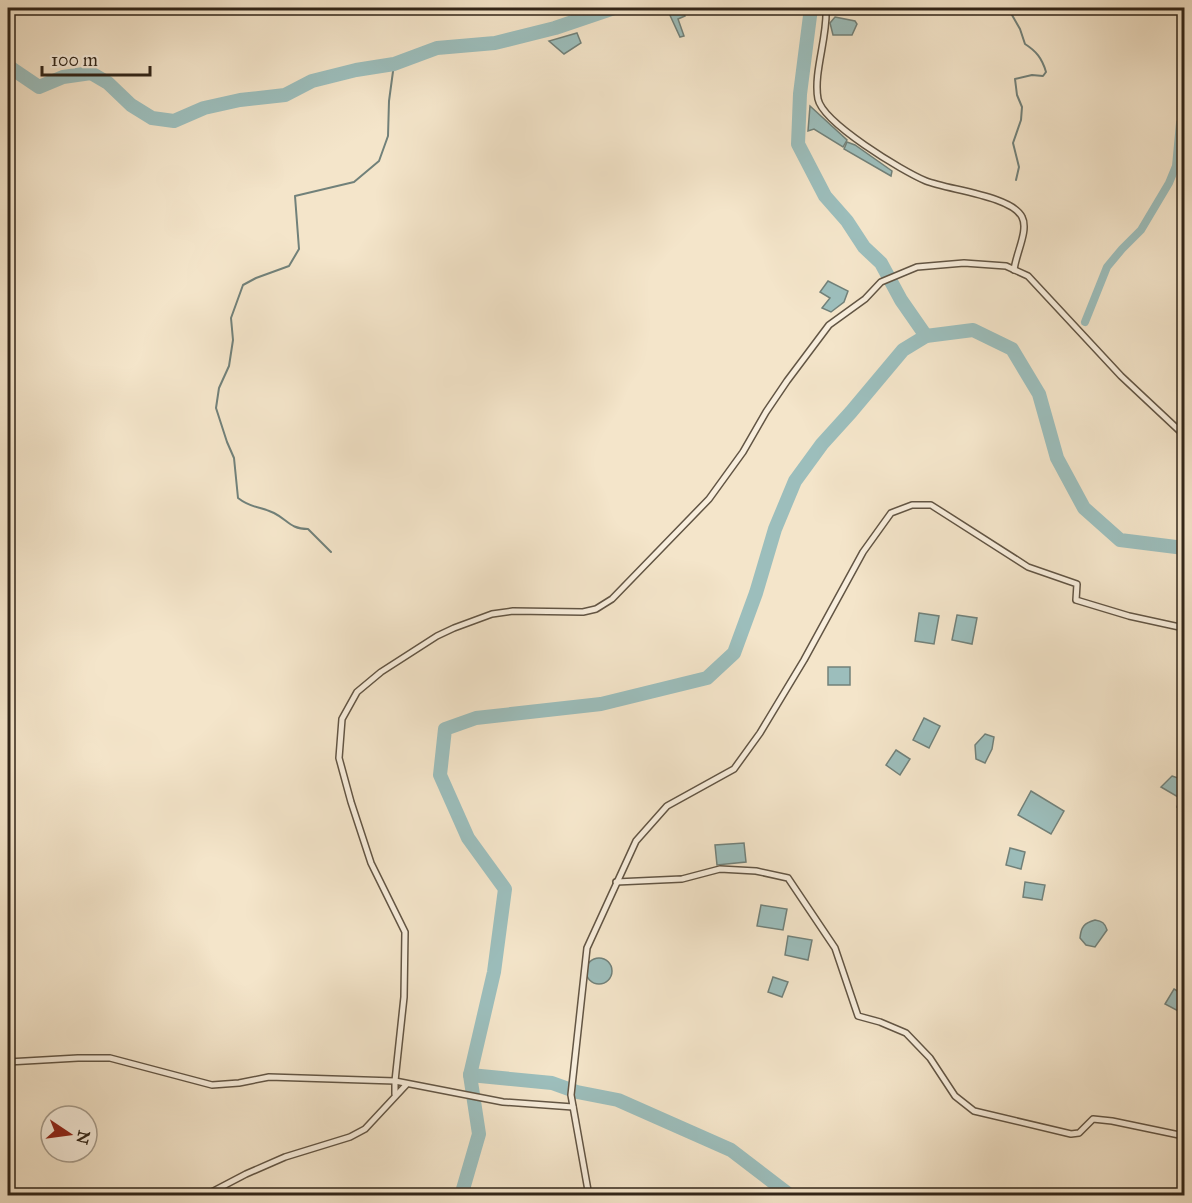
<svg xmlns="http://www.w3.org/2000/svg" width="1192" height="1203" viewBox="0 0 1192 1203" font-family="'IM FELL Great Primer',serif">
  <rect width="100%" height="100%" fill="#f4e5ca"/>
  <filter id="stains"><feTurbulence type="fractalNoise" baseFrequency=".00333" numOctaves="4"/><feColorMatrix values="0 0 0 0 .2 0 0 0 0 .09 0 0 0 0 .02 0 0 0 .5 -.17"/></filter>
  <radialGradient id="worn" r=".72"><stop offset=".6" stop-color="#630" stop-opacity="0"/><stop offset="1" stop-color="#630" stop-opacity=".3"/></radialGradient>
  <g fill="#9cbebc" stroke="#71817a" stroke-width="1.5">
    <path d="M 676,8 L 683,8 L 685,16 L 678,19 L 684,36 L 680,37 L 668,11 Z"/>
    <path d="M 835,17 L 855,21 L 857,24 L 852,35 L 833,35 L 830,23 Z"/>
    <path d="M 577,33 L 581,43 L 564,54 L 549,41 Z"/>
    <path d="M 810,106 L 847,140 L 843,147 L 814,129 L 808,131 Z"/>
    <path d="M 847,142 L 855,145 L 892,171 L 891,176 L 844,149 Z"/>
    <path d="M 828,281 L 848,291 L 844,302 L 831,312 L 822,308 L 830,298 L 820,292 Z"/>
    <path d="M 919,613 L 939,616 L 934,644 L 915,641 Z"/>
    <path d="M 957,615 L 977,618 L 972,644 L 952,640 Z"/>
    <rect x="828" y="667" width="22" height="18"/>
    <path d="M 924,718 L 940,726 L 929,748 L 913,740 Z"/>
    <path d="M 985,734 L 994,737 L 992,749 L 985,763 L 976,759 L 975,745 Z"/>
    <path d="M 896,750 L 910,759 L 900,775 L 886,765 Z"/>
    <path d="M 1172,776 L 1184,780 L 1184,810 L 1177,807 L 1180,798 L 1161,787 Z"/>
    <path d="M 1031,791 L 1064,811 L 1051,834 L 1018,815 Z"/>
    <path d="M 744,843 L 746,862 L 717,865 L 715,845 Z"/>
    <path d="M 1010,848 L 1025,852 L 1021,869 L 1006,865 Z"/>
    <path d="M 1025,882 L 1045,885 L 1042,900 L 1023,897 Z"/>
    <path d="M 761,905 L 787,909 L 783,930 L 757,926 Z"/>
    <path d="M 1095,920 C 1102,921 1105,923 1107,930 L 1095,947 L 1086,945 L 1080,938 C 1081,927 1084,923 1095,920 Z"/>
    <path d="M 788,936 L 812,940 L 808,960 L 785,955 Z"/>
    <circle cx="599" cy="971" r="13"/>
    <path d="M 773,977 L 788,982 L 782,997 L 768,992 Z"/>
    <path d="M 1174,989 L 1184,995 L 1184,1009 L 1182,1013 L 1165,1004 Z"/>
  </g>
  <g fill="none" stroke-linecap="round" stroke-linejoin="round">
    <g stroke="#71817a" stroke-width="2">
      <path d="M 1008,8 L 1020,29 L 1025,44 C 1036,51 1042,58 1046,72 L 1043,76 L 1032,75 L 1015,79 L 1017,95 L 1022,107 L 1021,120 L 1013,143 L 1019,167 L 1016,180"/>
      <path d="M 331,552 L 308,529 C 290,529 288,520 274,513 C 260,506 252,509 238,498 L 234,458 L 227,442 L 216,408 L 219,388 L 229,366 L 233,340 L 231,318 L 243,285 L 256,278 L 289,266 L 299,249 L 295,196 L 354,182 L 379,161 L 388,136 L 389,101 L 394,64"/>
    </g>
    <path stroke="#9cbebc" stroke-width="8" d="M 1085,322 L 1107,267 L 1122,249 L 1141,230 L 1169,183 L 1176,166 L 1180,123 L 1184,116"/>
    <g stroke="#9cbebc" stroke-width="14">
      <path d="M 811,8 L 800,94 L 798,144 L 825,196 L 847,221 L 864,247 L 881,263 L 901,300 L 926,336"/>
      <path d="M 8,66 L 39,87 L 63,77 L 91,73 L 108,83 L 131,105 L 152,118 L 174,121 L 204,108 L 240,100 L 285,95 L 312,81 L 356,70 L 394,64 L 437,48 L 495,43 L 555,28 L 614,8"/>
      <path d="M 470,1075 L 552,1083 L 577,1092 L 618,1100 L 731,1150 L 791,1196"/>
      <path d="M 461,1196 L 479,1134 L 470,1075 L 494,972 L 505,889 L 468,838 L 440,775 L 445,729 L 476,718 L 601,704 L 707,678 L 734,653 L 756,593 L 775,529 L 795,481 L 822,444 L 851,412 L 903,350 L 926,336 L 973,330 L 1012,349 L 1039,394 L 1057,458 L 1084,508 L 1120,540 L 1184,548"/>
    </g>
    <defs>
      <g id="minor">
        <path d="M 826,8 C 828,36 813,73 818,99 C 823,123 902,171 926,181 C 949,190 1012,196 1022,217 C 1029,230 1016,253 1014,270"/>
        <path d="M 616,882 L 682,879 L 720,869 L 756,871 L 788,878 L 835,948 L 858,1016 L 880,1022 L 906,1033 L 930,1058 L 955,1096 L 974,1111 L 1071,1134 L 1079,1133 L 1093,1119 L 1112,1121 L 1184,1136"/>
        <path d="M 8,1062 L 78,1058 L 110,1058 L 212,1085 L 239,1083 L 269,1077 L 395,1081 L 503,1102 L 573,1107"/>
        <path d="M 395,1094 L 395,1081 L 404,997 L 405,932 L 371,863 L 351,802 L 339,758 L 342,719 L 357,692 L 381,672 L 437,636 L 454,628 L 492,614 L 513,611 L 583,612 L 596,609 L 612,599 L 709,499 L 743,452 L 766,412 L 787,381 L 829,325 L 865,299 L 881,282 L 917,267 L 964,263 L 1006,266 L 1028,276 L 1121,376 L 1184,435"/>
        <path d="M 204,1196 L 246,1174 L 285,1157 L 350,1137 L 365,1129 L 406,1085"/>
        <path d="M 589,1196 L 571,1095 L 587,948 L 636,841 L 667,806 L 734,769 L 760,733 L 804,660 L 863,552 L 891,513 L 912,505 L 931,505 L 1028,567 L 1077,584 L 1076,600 L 1129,616 L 1184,628"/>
      </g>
    </defs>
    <use href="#minor" stroke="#625544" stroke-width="8"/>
    <use href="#minor" stroke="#f8eedd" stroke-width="5"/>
  </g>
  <rect width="1192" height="1203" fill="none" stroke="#f4e5ca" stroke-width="30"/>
  <rect x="9" y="9" width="1174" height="1185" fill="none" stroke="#312518" stroke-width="3"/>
  <rect x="15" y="15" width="1162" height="1173" fill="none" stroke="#312518" stroke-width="1.5"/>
  <g transform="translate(69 1134) rotate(103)"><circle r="28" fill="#f8eedd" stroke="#a89e8e" stroke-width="1.5"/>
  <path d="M0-4.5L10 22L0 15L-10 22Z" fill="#8f2418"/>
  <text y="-9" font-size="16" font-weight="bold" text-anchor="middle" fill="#312518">N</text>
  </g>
  <path d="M42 66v9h108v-9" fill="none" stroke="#312518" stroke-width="3"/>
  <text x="51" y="66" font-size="18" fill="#312518" stroke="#f8eedd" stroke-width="4.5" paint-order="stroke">100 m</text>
  <rect width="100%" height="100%" filter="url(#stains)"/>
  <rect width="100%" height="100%" fill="url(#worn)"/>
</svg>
